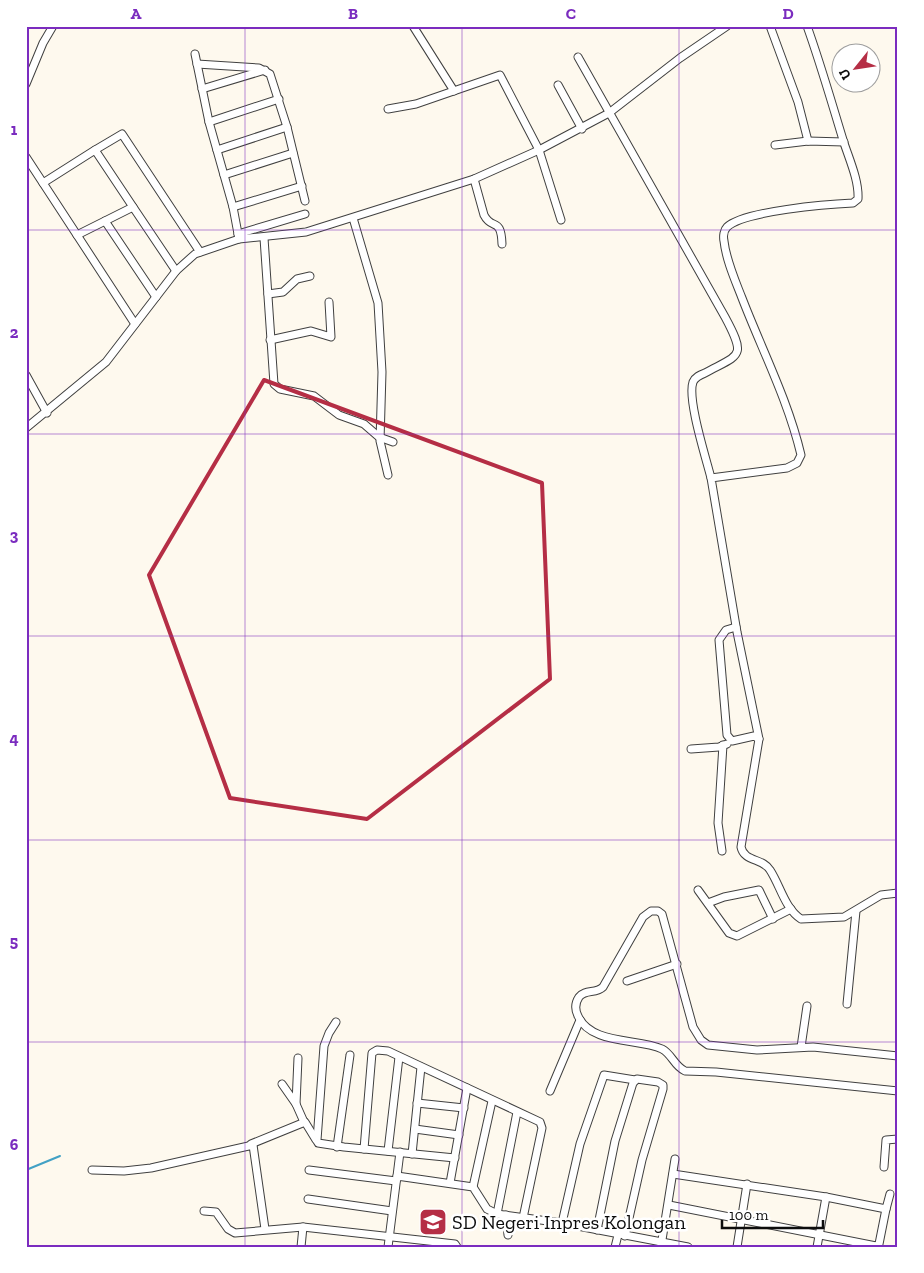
<svg xmlns="http://www.w3.org/2000/svg" width="924" height="1273" viewBox="0 0 924 1273" font-family="'Zilla Slab',serif">
  <rect width="100%" height="100%" fill="#fef9ee"/>
  <g fill="none" stroke-linecap="round" stroke-linejoin="round">
    <path stroke="#42a1c5" stroke-width="2" d="M 26,1170 L 60,1156"/>
    <defs>
      <g id="minor">
        <path d="M 413,26 L 454,91"/>
        <path d="M 770,26 L 798,102 L 808,141"/>
        <path d="M 807,26 C 821,65 832,104 844,143 C 850,161 859,181 858,199 L 853,203 C 829,204 743,211 727,227 C 724,230 723,236 724,241 C 726,260 735,280 742,298 C 762,350 788,400 801,455 L 797,463 L 787,468 L 711,478 L 737,632 L 759,739 L 741,847 C 744,862 763,858 770,870 C 780,885 785,909 801,919 L 844,917 L 881,895 L 898,893"/>
        <path d="M 195,54 L 209,122 L 233,207 L 239,239"/>
        <path d="M 578,57 L 725,317 C 747,358 740,354 705,373 C 700,375 695,377 693,382 C 687,399 706,458 711,478"/>
        <path d="M 197,64 L 259,68 L 270,74 L 287,127 L 305,201"/>
        <path d="M 26,84 L 43,43 L 53,26"/>
        <path d="M 558,85 L 582,129"/>
        <path d="M 202,89 L 265,70"/>
        <path d="M 388,109 L 416,104 L 500,75 L 539,150 L 561,220"/>
        <path d="M 209,122 L 279,99"/>
        <path d="M 775,145 L 808,141 L 844,142"/>
        <path d="M 95,150 L 122,134 L 200,252"/>
        <path d="M 217,150 L 287,127"/>
        <path d="M 26,157 L 43,183"/>
        <path d="M 224,175 L 293,153"/>
        <path d="M 474,179 L 484,215 C 492,231 501,216 502,244"/>
        <path d="M 233,207 L 302,186"/>
        <path d="M 353,218 L 378,303 L 382,372 L 380,441 L 388,475"/>
        <path d="M 105,221 L 156,297"/>
        <path d="M 238,234 L 305,214"/>
        <path d="M 77,235 L 43,183 L 95,150 L 133,207"/>
        <path d="M 264,238 L 274,384 L 280,389 L 314,396 L 339,415 L 364,424 L 379,437 L 393,442"/>
        <path d="M 268,294 L 283,292 L 297,279 L 310,276"/>
        <path d="M 135,324 L 77,235 L 133,207 L 176,271"/>
        <path d="M 270,340 L 311,331 L 331,337 L 329,302"/>
        <path d="M 26,375 L 47,413"/>
        <path d="M 26,428 L 106,362 L 176,271 L 195,254 L 239,239 L 306,232 L 474,179 L 539,150 L 609,113 L 680,58 L 727,26"/>
        <path d="M 736,627 L 726,630 L 719,640 L 727,735 L 732,741 L 754,736 L 759,739"/>
        <path d="M 691,749 L 719,747 L 727,744"/>
        <path d="M 722,851 L 718,823 L 723,745"/>
        <path d="M 698,890 L 729,933 L 737,936 L 791,909"/>
        <path d="M 708,903 L 724,897 L 759,890 L 773,919"/>
        <path d="M 627,981 L 677,964"/>
        <path d="M 847,1004 L 856,911"/>
        <path d="M 336,1022 L 329,1033 L 324,1046 L 317,1140 L 318,1143 L 344,1147 L 455,1158"/>
        <path d="M 801,1047 L 807,1006"/>
        <path d="M 898,1056 L 813,1047 L 757,1050 L 708,1045 L 701,1040 L 693,1027 L 665,925 L 662,914 L 658,911 L 651,911 L 643,917 L 603,987 C 596,994 585,989 579,997 C 575,1003 575,1010 578,1016 C 591,1045 638,1038 662,1049 C 672,1054 674,1066 685,1071 L 716,1072 L 898,1091"/>
        <path d="M 282,1084 L 296,1104 L 304,1122"/>
        <path d="M 550,1091 L 580,1020"/>
        <path d="M 417,1103 L 464,1108"/>
        <path d="M 296,1104 L 298,1058"/>
        <path d="M 415,1129 L 459,1135"/>
        <path d="M 251,1144 L 305,1122 L 316,1140"/>
        <path d="M 337,1147 L 350,1055"/>
        <path d="M 364,1149 L 372,1053 L 377,1050 L 388,1051 L 540,1122 L 542,1128 L 523,1218"/>
        <path d="M 388,1151 L 399,1057"/>
        <path d="M 412,1154 L 421,1067"/>
        <path d="M 884,1167 L 886,1140 L 898,1139"/>
        <path d="M 92,1170 L 124,1171 L 151,1168 L 253,1145 L 265,1229"/>
        <path d="M 309,1170 L 396,1181"/>
        <path d="M 673,1174 L 826,1197 L 817,1247"/>
        <path d="M 397,1176 L 400,1152"/>
        <path d="M 450,1183 L 467,1088"/>
        <path d="M 473,1187 L 492,1101"/>
        <path d="M 826,1197 L 886,1209 L 890,1194"/>
        <path d="M 308,1199 L 392,1211"/>
        <path d="M 669,1205 L 876,1246 L 879,1244 L 886,1209"/>
        <path d="M 204,1211 L 216,1212 L 228,1229 L 235,1233 L 303,1227 L 455,1244 L 457,1247"/>
        <path d="M 497,1214 L 517,1112"/>
        <path d="M 506,1215 L 508,1235"/>
        <path d="M 562,1223 L 580,1144 L 604,1075 L 635,1080"/>
        <path d="M 597,1230 L 615,1141 L 633,1083 L 637,1079 L 658,1082 L 663,1085 L 663,1089 L 642,1160 L 625,1236"/>
        <path d="M 661,1246 L 675,1159"/>
        <path d="M 301,1247 L 303,1227"/>
        <path d="M 388,1247 L 397,1176 L 473,1187 L 487,1209 L 497,1214 L 562,1223 L 688,1247"/>
        <path d="M 615,1247 L 618,1235"/>
        <path d="M 737,1247 L 747,1184"/>
      </g>
    </defs>
    <use href="#minor" stroke="#404040" stroke-width="9"/>
    <use href="#minor" stroke="#fff" stroke-width="7"/>
  </g>
  <path fill="none" stroke="#b52e45" stroke-width="4" stroke-linejoin="round" d="M 264,380 L 542,483 L 550,679 L 367,819 L 230,798 L 149,575 Z"/>
  <path fill="none" stroke="#7b2cbf" stroke-width="1" stroke-opacity="0.55" d="M 245,26 L 245,1247M 462,26 L 462,1247M 679,26 L 679,1247M 26,230 L 898,230M 26,434 L 898,434M 26,636 L 898,636M 26,840 L 898,840M 26,1042 L 898,1042"/>
  <defs>
    <symbol id="school-square" viewBox="-11 -11 22 22"><rect x="-9" y="-9" width="18" height="18" rx="4" fill="#b52e45" stroke="#fff"/><path d="M0-5L7-2L0 1L-7-2ZM-4 1L0 2.5L4 1V4Q0 6-4 4Z" fill="#fff"/></symbol>
  </defs>
  <g fill-rule="evenodd">
    <use href="#school-square" x="417" y="1206" width="32" height="32"/>
  </g>
  <g text-anchor="middle" stroke-width="5" stroke-linejoin="round" paint-order="stroke">
    <g font-size="20" fill="#0d0d0d" stroke="#fff" text-anchor="start">
      <text x="452" y="1229">SD Negeri Inpres Kolongan</text>
    </g>
  </g>
  <rect width="924" height="1273" fill="none" stroke="#ffffff" stroke-width="55"/>
  <g transform="translate(856 68) rotate(240)"><circle r="24" fill="#ffffff" stroke="#9e9e9e"/>
  <path d="M0-4L9 19L0 12L-9 19Z" fill="#b52e45"/>
  <text y="-8" font-size="14" font-weight="bold" text-anchor="middle" fill="#0d0d0d">U</text>
  </g>
  <path d="M722 1220v8h101v-8" fill="none" stroke="#0d0d0d" stroke-width="2.5"/>
  <text x="729" y="1220" font-size="15" fill="#0d0d0d" stroke="#ffffff" stroke-width="4" paint-order="stroke">100 m</text>
  <rect x="28" y="28" width="868" height="1218" fill="none" stroke="#7b2cbf" stroke-width="2"/>
  <g font-size="16" text-anchor="middle" font-weight="bold" fill="#7b2cbf">
    <text x="136" y="19">A</text>
    <text x="353" y="19">B</text>
    <text x="571" y="19">C</text>
    <text x="788" y="19">D</text>
    <text x="14" y="135">1</text>
    <text x="14" y="338">2</text>
    <text x="14" y="541">3</text>
    <text x="14" y="744">4</text>
    <text x="14" y="947">5</text>
    <text x="14" y="1150">6</text>
  </g>
</svg>
